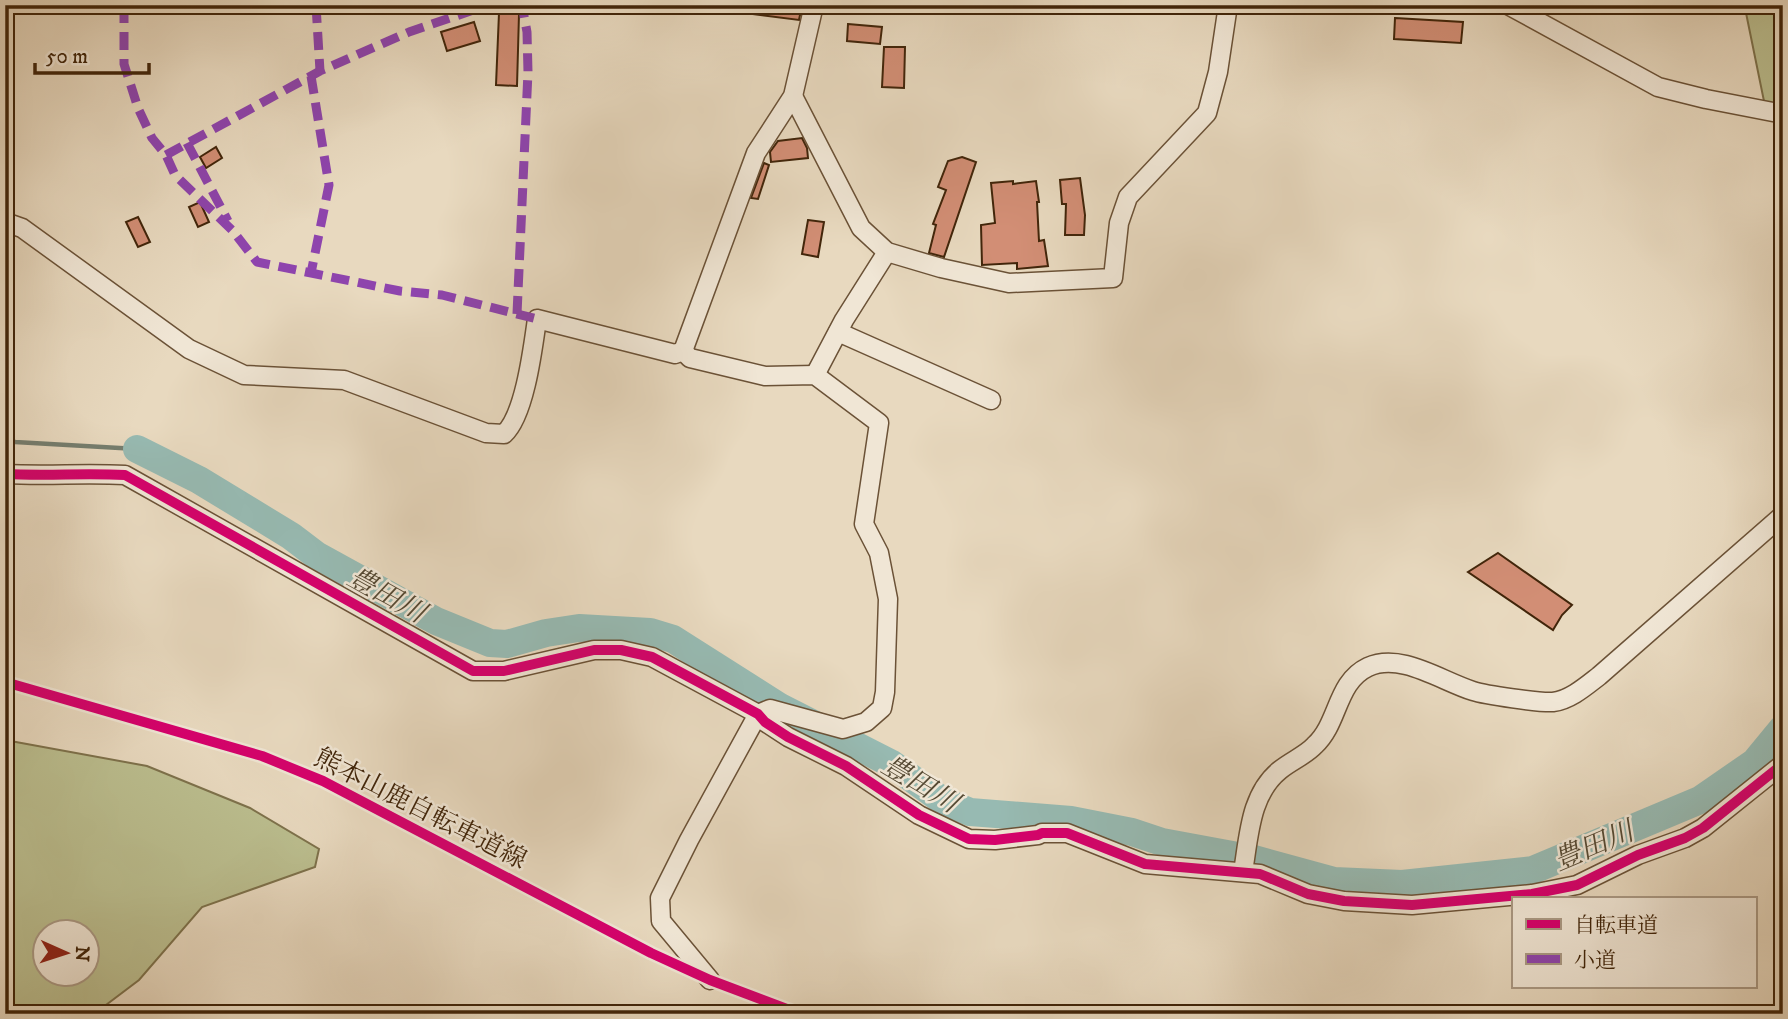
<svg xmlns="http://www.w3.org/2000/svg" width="1788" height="1019" viewBox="0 0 1788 1019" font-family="'IM FELL DW Pica','Noto Serif JP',serif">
  <rect width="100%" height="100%" fill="#e8d9bf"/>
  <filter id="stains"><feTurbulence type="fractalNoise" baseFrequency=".00286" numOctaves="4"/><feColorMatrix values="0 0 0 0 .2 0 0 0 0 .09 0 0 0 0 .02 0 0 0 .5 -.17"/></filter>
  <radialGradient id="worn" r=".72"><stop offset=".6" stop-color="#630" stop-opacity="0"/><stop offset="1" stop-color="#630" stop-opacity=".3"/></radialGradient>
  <g fill="#bbbe8f" stroke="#7e724c" stroke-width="2" fill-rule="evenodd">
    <path d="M 1739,5 L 1783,5 L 1783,122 L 1766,111 L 1745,8 Z"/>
    <path d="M 5,740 L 147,766 L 250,808 L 319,849 L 315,867 L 202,907 L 139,980 L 94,1014 L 5,1014 ZM 46,932 L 88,932 L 88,974 L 46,974 Z"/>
  </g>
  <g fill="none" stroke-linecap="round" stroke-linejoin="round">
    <path stroke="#757e6f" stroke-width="4.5" d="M 5,439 L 15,442 L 137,449"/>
    <path stroke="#97bab2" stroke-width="28" d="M 137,449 L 199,480 L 291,536 L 316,555 L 436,621 L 490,643 L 507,644 L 546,633 L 579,628 L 650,632 L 673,639 L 780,707 L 892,764 L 943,801 L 970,812 L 1071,820 L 1132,832 L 1162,842 L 1254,859 L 1334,881 L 1402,884 L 1533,870 L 1700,800 L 1755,762 L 1783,728"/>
  </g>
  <g fill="#d28e75" stroke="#41250a" stroke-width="2">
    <path d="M 745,5 L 802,5 L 799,20 L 744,13 Z"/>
    <path d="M 499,13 L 519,14 L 517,86 L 496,85 Z"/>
    <path d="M 1395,18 L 1463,22 L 1461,43 L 1394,39 Z"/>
    <path d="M 474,22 L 480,41 L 447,51 L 441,32 Z"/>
    <path d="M 848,24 L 882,27 L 880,44 L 847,41 Z"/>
    <path d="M 884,47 L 905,47 L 904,88 L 882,87 Z"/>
    <path d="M 802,138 L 807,148 L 808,158 L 771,162 L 770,152 L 778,141 Z"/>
    <path d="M 216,147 L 222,158 L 206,168 L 200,157 Z"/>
    <path d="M 962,157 L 976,162 L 944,257 L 929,253 L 936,225 L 933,224 L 946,190 L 938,187 L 948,161 Z"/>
    <path d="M 764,163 L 769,165 L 758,199 L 751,198 Z"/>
    <path d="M 1080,178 L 1085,215 L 1084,235 L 1065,235 L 1066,204 L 1062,204 L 1060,180 Z"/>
    <path d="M 1013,181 L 1013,184 L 1036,181 L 1039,202 L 1037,202 L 1039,241 L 1044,240 L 1048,266 L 1017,269 L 1017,263 L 982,265 L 981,225 L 995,223 L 991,183 Z"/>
    <path d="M 200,202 L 209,222 L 198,227 L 189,207 Z"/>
    <path d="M 138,217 L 150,242 L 138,247 L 126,222 Z"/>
    <path d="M 808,220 L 824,222 L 818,257 L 802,254 Z"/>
    <path d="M 1498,553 L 1572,605 L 1562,615 L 1553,630 L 1468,572 Z"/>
  </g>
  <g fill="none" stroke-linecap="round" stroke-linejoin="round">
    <defs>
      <g id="street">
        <path d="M 1508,5 L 1658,87 L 1706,99 L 1783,114"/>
        <path d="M 793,96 L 861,228 L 887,252 L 941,268 L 1009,283 L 1113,278 L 1119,223 L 1128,197 L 1207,113 L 1218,72 L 1228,5"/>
        <path d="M 5,222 L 22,228 L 189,349 L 244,375 L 344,380 L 486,433 L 504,434 C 525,415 533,347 537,319 L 675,354 L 683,351"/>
        <path d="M 838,332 L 991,400"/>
        <path d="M 683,351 L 690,358 L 765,376 L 815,375 L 879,423 L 864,524 L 879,553 L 888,599 L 885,692 L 882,708 L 866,722 L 843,729 L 770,709 L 758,714 L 689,840 L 660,898 L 661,921 L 710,980"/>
        <path d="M 683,351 L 756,153 L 793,96 L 814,5"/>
        <path d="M 815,375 L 844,320 L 887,252"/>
        <path d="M 5,474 C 46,476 85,473 125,475 L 473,671 L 504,671 L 594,650 L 621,650 L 652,657 L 758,714 L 765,722 L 788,737 L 846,766 L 919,815 L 969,839 L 995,840 L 1038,835 L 1042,833 L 1067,833 L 1145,864 L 1260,874 L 1308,894 L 1344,901 L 1412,905 L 1532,894 L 1577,885 L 1638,855 L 1685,838 L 1703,828 L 1783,764"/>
        <path d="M 1243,872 C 1249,836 1250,794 1280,770 C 1291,761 1306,755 1315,745 C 1339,723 1336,682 1368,667 C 1401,652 1441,681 1473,691 C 1485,695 1541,703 1553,702 C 1570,700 1586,686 1599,676 L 1783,515"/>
      </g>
    </defs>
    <use href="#street" stroke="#6b5237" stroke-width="21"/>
    <use href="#street" stroke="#f0e6d5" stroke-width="18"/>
    <g stroke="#8e44ad" stroke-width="9" stroke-dasharray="18 9" stroke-linecap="butt">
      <path d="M 124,5 L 124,64 L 138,108 L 152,138 L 166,155 L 175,175 L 233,231 L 257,262 L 400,291 L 442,295 L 537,319"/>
      <path d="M 316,5 L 320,71"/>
      <path d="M 311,76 L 329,185 L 311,273"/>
      <path d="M 187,143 L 228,221"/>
      <path d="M 166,155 L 320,71 L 409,32 L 488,5"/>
      <path d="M 517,314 L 528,72 L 527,32 L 522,5"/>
    </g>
    <defs>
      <g id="cycleway">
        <path d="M 5,474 C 46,476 85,473 125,475 L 473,671 L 504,671 L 594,650 L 621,650 L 652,657 L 758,714 L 765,722 L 788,737 L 846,766 L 919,815 L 969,839 L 995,840 L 1038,835 L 1042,833 L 1067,833 L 1145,864 L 1260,874 L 1308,894 L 1344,901 L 1412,905 L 1532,894 L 1577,885 L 1638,855 L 1685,838 L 1703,828 L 1783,764"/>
        <path d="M 5,682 L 262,756 L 323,781 L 651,953 L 710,980 L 800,1014"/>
      </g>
    </defs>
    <use href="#cycleway" stroke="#f0e6d5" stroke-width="15"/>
    <use href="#cycleway" stroke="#d6006c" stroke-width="10"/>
  </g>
  <g text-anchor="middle" stroke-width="5" stroke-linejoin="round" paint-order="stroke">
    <g font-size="26" fill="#41250a" stroke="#f0e6d5">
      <text transform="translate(421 808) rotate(27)" y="9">熊本山鹿自転車道線</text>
    </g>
    <g font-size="28" font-style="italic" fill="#564a34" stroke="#f0e6d5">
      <text transform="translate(387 594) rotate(29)" y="10">豊田川</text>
      <text transform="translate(921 783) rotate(31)" y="10">豊田川</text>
      <text transform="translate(1593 845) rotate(-23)" y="10">豊田川</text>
    </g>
  </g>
  <rect width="1788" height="1019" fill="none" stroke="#e8d9bf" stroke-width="28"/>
  <rect x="7" y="7" width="1774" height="1005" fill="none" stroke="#41250a" stroke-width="3.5"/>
  <rect x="14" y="14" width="1760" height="991" fill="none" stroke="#41250a" stroke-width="2"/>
  <rect x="1512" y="897" width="245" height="91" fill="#f0e6d5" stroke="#aa9984" stroke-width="2"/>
  <rect x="1526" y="919" width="35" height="10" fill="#d6006c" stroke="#aa9984" stroke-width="2"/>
  <text x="1574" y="932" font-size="21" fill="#41250a">自転車道</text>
  <rect x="1526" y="954" width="35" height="10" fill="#8e44ad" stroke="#aa9984" stroke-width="2"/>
  <text x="1574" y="967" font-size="21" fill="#41250a">小道</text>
  <g transform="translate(66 953) rotate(93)"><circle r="33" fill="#f0e6d5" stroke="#aa9984" stroke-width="2"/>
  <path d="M0-5L12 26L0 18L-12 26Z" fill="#8f2418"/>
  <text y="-10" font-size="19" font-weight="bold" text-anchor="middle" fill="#41250a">N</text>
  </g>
  <path d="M35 63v10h114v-10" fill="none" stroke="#41250a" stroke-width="3.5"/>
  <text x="46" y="63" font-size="21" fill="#41250a" stroke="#f0e6d5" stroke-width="5" paint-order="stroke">50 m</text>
  <rect width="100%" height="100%" filter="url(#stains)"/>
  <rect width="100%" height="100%" fill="url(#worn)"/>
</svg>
